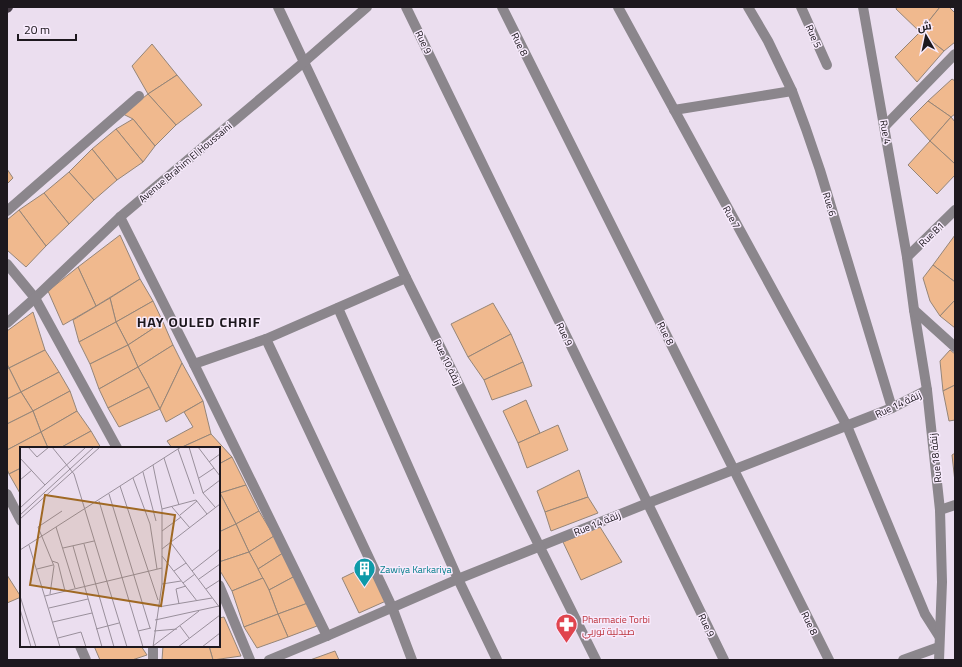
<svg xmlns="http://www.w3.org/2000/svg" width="962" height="667" viewBox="0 0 962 667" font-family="Georgia,Cairo,serif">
  <rect width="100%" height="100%" fill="#ebdeef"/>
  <g fill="#f0b98e" stroke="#958578">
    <path d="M 897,7 L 940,7 L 920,32 L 896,9 Z"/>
    <path d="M 940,7 L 949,7 L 955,13 L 955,42 L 944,51 L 920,32 Z"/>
    <path d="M 920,32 L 944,51 L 917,82 L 895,57 Z"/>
    <path d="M 152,44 L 177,75 L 148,94 L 132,66 Z"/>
    <path d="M 177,75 L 202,105 L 176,125 L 148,94 Z"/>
    <path d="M 952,79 L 955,81 L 955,114 L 951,117 L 928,101 Z"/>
    <path d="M 148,94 L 176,125 L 155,146 L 133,119 L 123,114 Z"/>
    <path d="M 928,101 L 951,117 L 930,141 L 910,119 Z"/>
    <path d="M 951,117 L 955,122 L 955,164 L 930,141 Z"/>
    <path d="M 133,119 L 155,146 L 143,162 L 116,129 Z"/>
    <path d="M 116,129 L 143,162 L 117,180 L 92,149 Z"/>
    <path d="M 930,141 L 955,164 L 955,175 L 937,194 L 908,165 Z"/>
    <path d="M 92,149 L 117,180 L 94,200 L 69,172 Z"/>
    <path d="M 7,169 L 13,178 L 7,184 Z"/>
    <path d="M 69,172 L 94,200 L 69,224 L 44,193 Z"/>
    <path d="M 44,193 L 69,224 L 46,246 L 19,210 Z"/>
    <path d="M 19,210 L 46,246 L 26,267 L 7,250 L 7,220 Z"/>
    <path d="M 120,235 L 140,279 L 96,306 L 78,267 Z"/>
    <path d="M 955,235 L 955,282 L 933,265 Z"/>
    <path d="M 933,265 L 955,282 L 955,300 L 940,316 L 930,301 L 923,278 Z"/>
    <path d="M 78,267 L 96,306 L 63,325 L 48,291 Z"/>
    <path d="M 140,279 L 153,301 L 116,322 L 110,298 Z"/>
    <path d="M 110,298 L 116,322 L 79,342 L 73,320 Z"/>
    <path d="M 955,300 L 955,328 L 940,316 Z"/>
    <path d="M 153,301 L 163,322 L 128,345 L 116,322 Z"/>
    <path d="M 493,303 L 511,334 L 468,357 L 451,324 Z"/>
    <path d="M 33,312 L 45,350 L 9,368 L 7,364 L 7,331 Z"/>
    <path d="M 116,322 L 128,345 L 90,364 L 79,342 Z"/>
    <path d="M 163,322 L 173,345 L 138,367 L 128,345 Z"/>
    <path d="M 511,334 L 523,362 L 484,380 L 468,357 Z"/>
    <path d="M 128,345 L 138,367 L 99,389 L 90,364 Z"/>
    <path d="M 173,345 L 182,363 L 160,409 L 149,387 L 138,367 Z"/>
    <path d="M 45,350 L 59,372 L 21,392 L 9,368 Z"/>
    <path d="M 950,350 L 955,354 L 955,385 L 943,391 L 940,361 Z"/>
    <path d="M 523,362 L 532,386 L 492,400 L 484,380 Z"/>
    <path d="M 182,363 L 203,401 L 166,422 L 160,409 Z"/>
    <path d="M 138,367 L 149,387 L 108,408 L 99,389 Z"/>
    <path d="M 9,368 L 21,392 L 7,399 L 7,369 Z"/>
    <path d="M 59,372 L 70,391 L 33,411 L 21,392 Z"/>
    <path d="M 955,385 L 955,420 L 949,421 L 943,391 Z"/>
    <path d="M 149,387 L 160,409 L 119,427 L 108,408 Z"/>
    <path d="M 70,391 L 77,411 L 41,432 L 33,411 Z"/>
    <path d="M 21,392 L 33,411 L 7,424 L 7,399 Z"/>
    <path d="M 526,400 L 540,433 L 518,443 L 503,411 Z"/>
    <path d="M 203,401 L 211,434 L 180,448 L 172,448 L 167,441 L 193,427 L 184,412 Z"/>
    <path d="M 33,411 L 41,432 L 7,450 L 7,424 Z"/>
    <path d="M 77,411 L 91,431 L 60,448 L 48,448 L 41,432 Z"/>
    <path d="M 558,425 L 568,450 L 527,468 L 518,443 Z"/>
    <path d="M 91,431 L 101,448 L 60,448 Z"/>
    <path d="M 41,432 L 48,448 L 21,448 L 21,468 L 9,474 L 7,469 L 7,450 Z"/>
    <path d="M 211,434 L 232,457 L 219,464 L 219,448 L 180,448 Z"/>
    <path d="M 955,453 L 955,482 L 952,455 Z"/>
    <path d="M 232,457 L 246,485 L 220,493 L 219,490 L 219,464 Z"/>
    <path d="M 21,468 L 21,495 L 9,474 Z"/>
    <path d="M 579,470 L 588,497 L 545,512 L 537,491 Z"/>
    <path d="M 246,485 L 259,511 L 236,524 L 220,493 Z"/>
    <path d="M 220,493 L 236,524 L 219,532 L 219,494 Z"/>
    <path d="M 588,497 L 598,513 L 551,531 L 545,512 Z"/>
    <path d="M 259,511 L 274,536 L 249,552 L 236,524 Z"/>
    <path d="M 236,524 L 249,552 L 219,562 L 219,532 Z"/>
    <path d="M 600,527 L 622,562 L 581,580 L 563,542 Z"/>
    <path d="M 274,536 L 283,553 L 258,569 L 249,552 Z"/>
    <path d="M 249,552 L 263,578 L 232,591 L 219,569 L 219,562 Z"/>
    <path d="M 283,553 L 295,576 L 269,590 L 258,569 Z"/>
    <path d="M 369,565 L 386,601 L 359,613 L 342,578 Z"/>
    <path d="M 7,575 L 21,597 L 7,603 Z"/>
    <path d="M 295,576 L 308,603 L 278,614 L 269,590 Z"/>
    <path d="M 263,578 L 269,590 L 278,614 L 244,627 L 232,591 Z"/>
    <path d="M 308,603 L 317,626 L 288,637 L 278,614 Z"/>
    <path d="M 278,614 L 288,637 L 257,648 L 244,627 Z"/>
    <path d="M 224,617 L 241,656 L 213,660 L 209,646 L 219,646 L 219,618 Z"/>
    <path d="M 94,646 L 141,646 L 147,655 L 132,660 L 100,660 Z"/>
    <path d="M 163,646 L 209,646 L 213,660 L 162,660 Z"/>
    <path d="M 335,651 L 339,660 L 310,660 Z"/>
  </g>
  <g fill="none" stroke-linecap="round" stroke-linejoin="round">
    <path stroke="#8b868c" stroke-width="10" d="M 674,110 L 792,91"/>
    <path stroke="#8b868c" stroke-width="10" d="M 903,660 L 939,647"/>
    <g stroke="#8b868c" stroke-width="10">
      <path d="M 406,7 L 724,660"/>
      <path d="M 502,7 L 734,470 L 829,660"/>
      <path d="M 618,7 L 847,426 L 925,614 L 939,636"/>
      <path d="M 748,7 L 768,41 L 792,91 L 806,129 L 820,170 L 892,408"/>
      <path d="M 801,7 L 827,65"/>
      <path d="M 863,7 L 907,257 L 914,310 L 927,390 L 940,510 L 942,582 L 939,660"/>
      <path d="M 885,126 L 955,54"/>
      <path d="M 7,211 L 139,96"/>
      <path d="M 120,217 L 194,364 L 327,636"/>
      <path d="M 907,257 L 955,210"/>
      <path d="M 7,264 L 35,298 L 117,448"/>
      <path d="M 338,308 L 458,579 L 497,660"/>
      <path d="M 914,310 L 955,347"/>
      <path d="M 266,339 L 392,607 L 412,660"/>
      <path d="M 194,364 L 266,339 L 406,278"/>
      <path d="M 7,494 L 21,521"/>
      <path d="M 940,510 L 955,505"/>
      <path d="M 219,585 L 250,660"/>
      <path d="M 80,646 L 86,660"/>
      <path d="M 153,646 L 153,660"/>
      <path d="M 269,660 L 327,636 L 458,579 L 648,503 L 892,408 L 927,390"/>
    </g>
    <g stroke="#8b868c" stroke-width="10">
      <path d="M 278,7 L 406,278 L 596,660"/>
      <path d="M 7,323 L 35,298 L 120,217 L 304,62 L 367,7"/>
    </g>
    <path stroke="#453b46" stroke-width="10" d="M 7,8 L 8,7"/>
  </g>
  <defs>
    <symbol id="building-pin" viewBox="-11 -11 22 30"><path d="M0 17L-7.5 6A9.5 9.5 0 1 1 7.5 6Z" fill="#0f9aa8" stroke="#f8ebfd"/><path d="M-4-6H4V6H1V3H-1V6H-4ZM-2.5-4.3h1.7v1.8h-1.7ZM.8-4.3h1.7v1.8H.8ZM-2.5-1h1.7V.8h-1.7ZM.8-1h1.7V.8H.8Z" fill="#fff"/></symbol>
    <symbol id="pharmacy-pin" viewBox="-11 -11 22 30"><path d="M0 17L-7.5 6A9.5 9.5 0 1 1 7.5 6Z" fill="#e0444e" stroke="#f8ebfd"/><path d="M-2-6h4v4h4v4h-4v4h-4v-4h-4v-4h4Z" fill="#fff"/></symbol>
  </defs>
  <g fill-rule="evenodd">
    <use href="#building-pin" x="352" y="556" width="25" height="34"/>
    <use href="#pharmacy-pin" x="554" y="612" width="25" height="34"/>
  </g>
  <g text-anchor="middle" stroke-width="3" stroke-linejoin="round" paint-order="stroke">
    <g font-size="10" fill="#1d181e" stroke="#f8ebfd">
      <text transform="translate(814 36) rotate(66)" y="4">Rue 5</text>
      <text transform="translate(424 42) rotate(64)" y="4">Rue 9</text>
      <text transform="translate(520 44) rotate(63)" y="4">Rue 8</text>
      <text transform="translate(886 132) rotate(80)" y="4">Rue 4</text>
      <text transform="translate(185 162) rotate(-40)" y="4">Avenue Brahim El Houssaini</text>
      <text transform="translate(830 204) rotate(73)" y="4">Rue 6</text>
      <text transform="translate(732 217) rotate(61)" y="4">Rue 7</text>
      <text transform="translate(931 234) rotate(-44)" y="4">Rue B1</text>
      <text transform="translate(666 333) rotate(63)" y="4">Rue 8</text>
      <text transform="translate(565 334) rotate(64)" y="4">Rue 9</text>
      <text transform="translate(448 362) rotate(64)" y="4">Rue 10 زنقة</text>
      <text transform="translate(898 404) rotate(-25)" y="4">Rue 14 زنقة</text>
      <text transform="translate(935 458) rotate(-96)" y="4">Rue 18 زنقة</text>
      <text transform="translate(597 523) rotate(-22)" y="4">Rue 14 زنقة</text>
      <text transform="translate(810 623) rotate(64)" y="4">Rue 8</text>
      <text transform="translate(707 625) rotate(64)" y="4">Rue 9</text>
    </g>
    <g font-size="10" fill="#0d838f" stroke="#f8ebfd" text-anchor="start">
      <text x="380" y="573">Zawiya Karkariya</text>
    </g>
    <g font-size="10" fill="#be3a42" stroke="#f8ebfd" text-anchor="start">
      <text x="582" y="623">Pharmacie Torbi<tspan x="582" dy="12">صيدلية توربي</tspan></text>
    </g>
    <g font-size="14" font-weight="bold" letter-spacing="1" fill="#1d181e" stroke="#f8ebfd">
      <text x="199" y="327">HAY OULED CHRIF</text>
    </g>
  </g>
  <g transform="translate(20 447)">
    <rect width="200" height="200" fill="#ebdeef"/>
    <path fill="none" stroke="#998f9b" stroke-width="1" d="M 8,0 L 17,10 L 29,0M 32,0 L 54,27 L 107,200M 169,0 L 183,46 L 195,60M 178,0 L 200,29M 158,2 L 174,47M 0,11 L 25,38M 144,11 L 159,58M 189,15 L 200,7M 133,18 L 142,62 L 142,137 L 133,200M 123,25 L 136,74M 113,31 L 130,77 L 137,122M 179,31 L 194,21M 0,33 L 12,23M 100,39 L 138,153M 183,46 L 200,33M 89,47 L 130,181M 79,54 L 123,200M 152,60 L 170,81M 0,61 L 66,0M 142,62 L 176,53 L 187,67M 0,68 L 74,0M 160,68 L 177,54M 0,72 L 80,0M 36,80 L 55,141M 142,84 L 161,70M 151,96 L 200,161M 64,97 L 94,200M 9,98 L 40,200M 53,99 L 82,200M 43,101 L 74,94M 142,102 L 200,57M 0,103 L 161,0M 142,109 L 177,154M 32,114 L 38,116 L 45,144M 17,122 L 33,118M 154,124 L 166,116M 172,124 L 200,102M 179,132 L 200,117M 163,136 L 175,127M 142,137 L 161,134M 186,142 L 200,133M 30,147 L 34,119 L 18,80 L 42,64M 0,149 L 16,200M 25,149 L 142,121M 159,157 L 156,142 L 166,139M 138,160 L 192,151M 29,161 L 68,152M 0,162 L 11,200M 135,173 L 199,159M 33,175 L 72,166M 160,179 L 169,191M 76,182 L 99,176M 118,184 L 131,181M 134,184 L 157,182M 38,191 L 61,185 L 66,200M 133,199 L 179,164M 158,200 L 200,168M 182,200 L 200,186"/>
    <path fill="#a06924" fill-opacity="0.15" stroke="#a06924" stroke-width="2" d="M 25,48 L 155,68 L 141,159 L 10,138 Z"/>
    <rect width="200" height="200" fill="none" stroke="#1d181e" stroke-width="2"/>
  </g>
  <rect width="962" height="667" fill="none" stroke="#1d181e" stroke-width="16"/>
  <g transform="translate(926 36) rotate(351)" stroke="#f8ebfd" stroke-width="3" paint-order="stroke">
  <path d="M0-3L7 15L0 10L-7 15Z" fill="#1d181e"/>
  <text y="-6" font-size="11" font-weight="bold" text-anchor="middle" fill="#1d181e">ش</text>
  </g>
  <path d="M18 34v6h58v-6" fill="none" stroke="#1d181e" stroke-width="2"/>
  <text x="24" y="34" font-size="12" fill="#1d181e" stroke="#f8ebfd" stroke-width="3" paint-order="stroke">20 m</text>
</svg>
